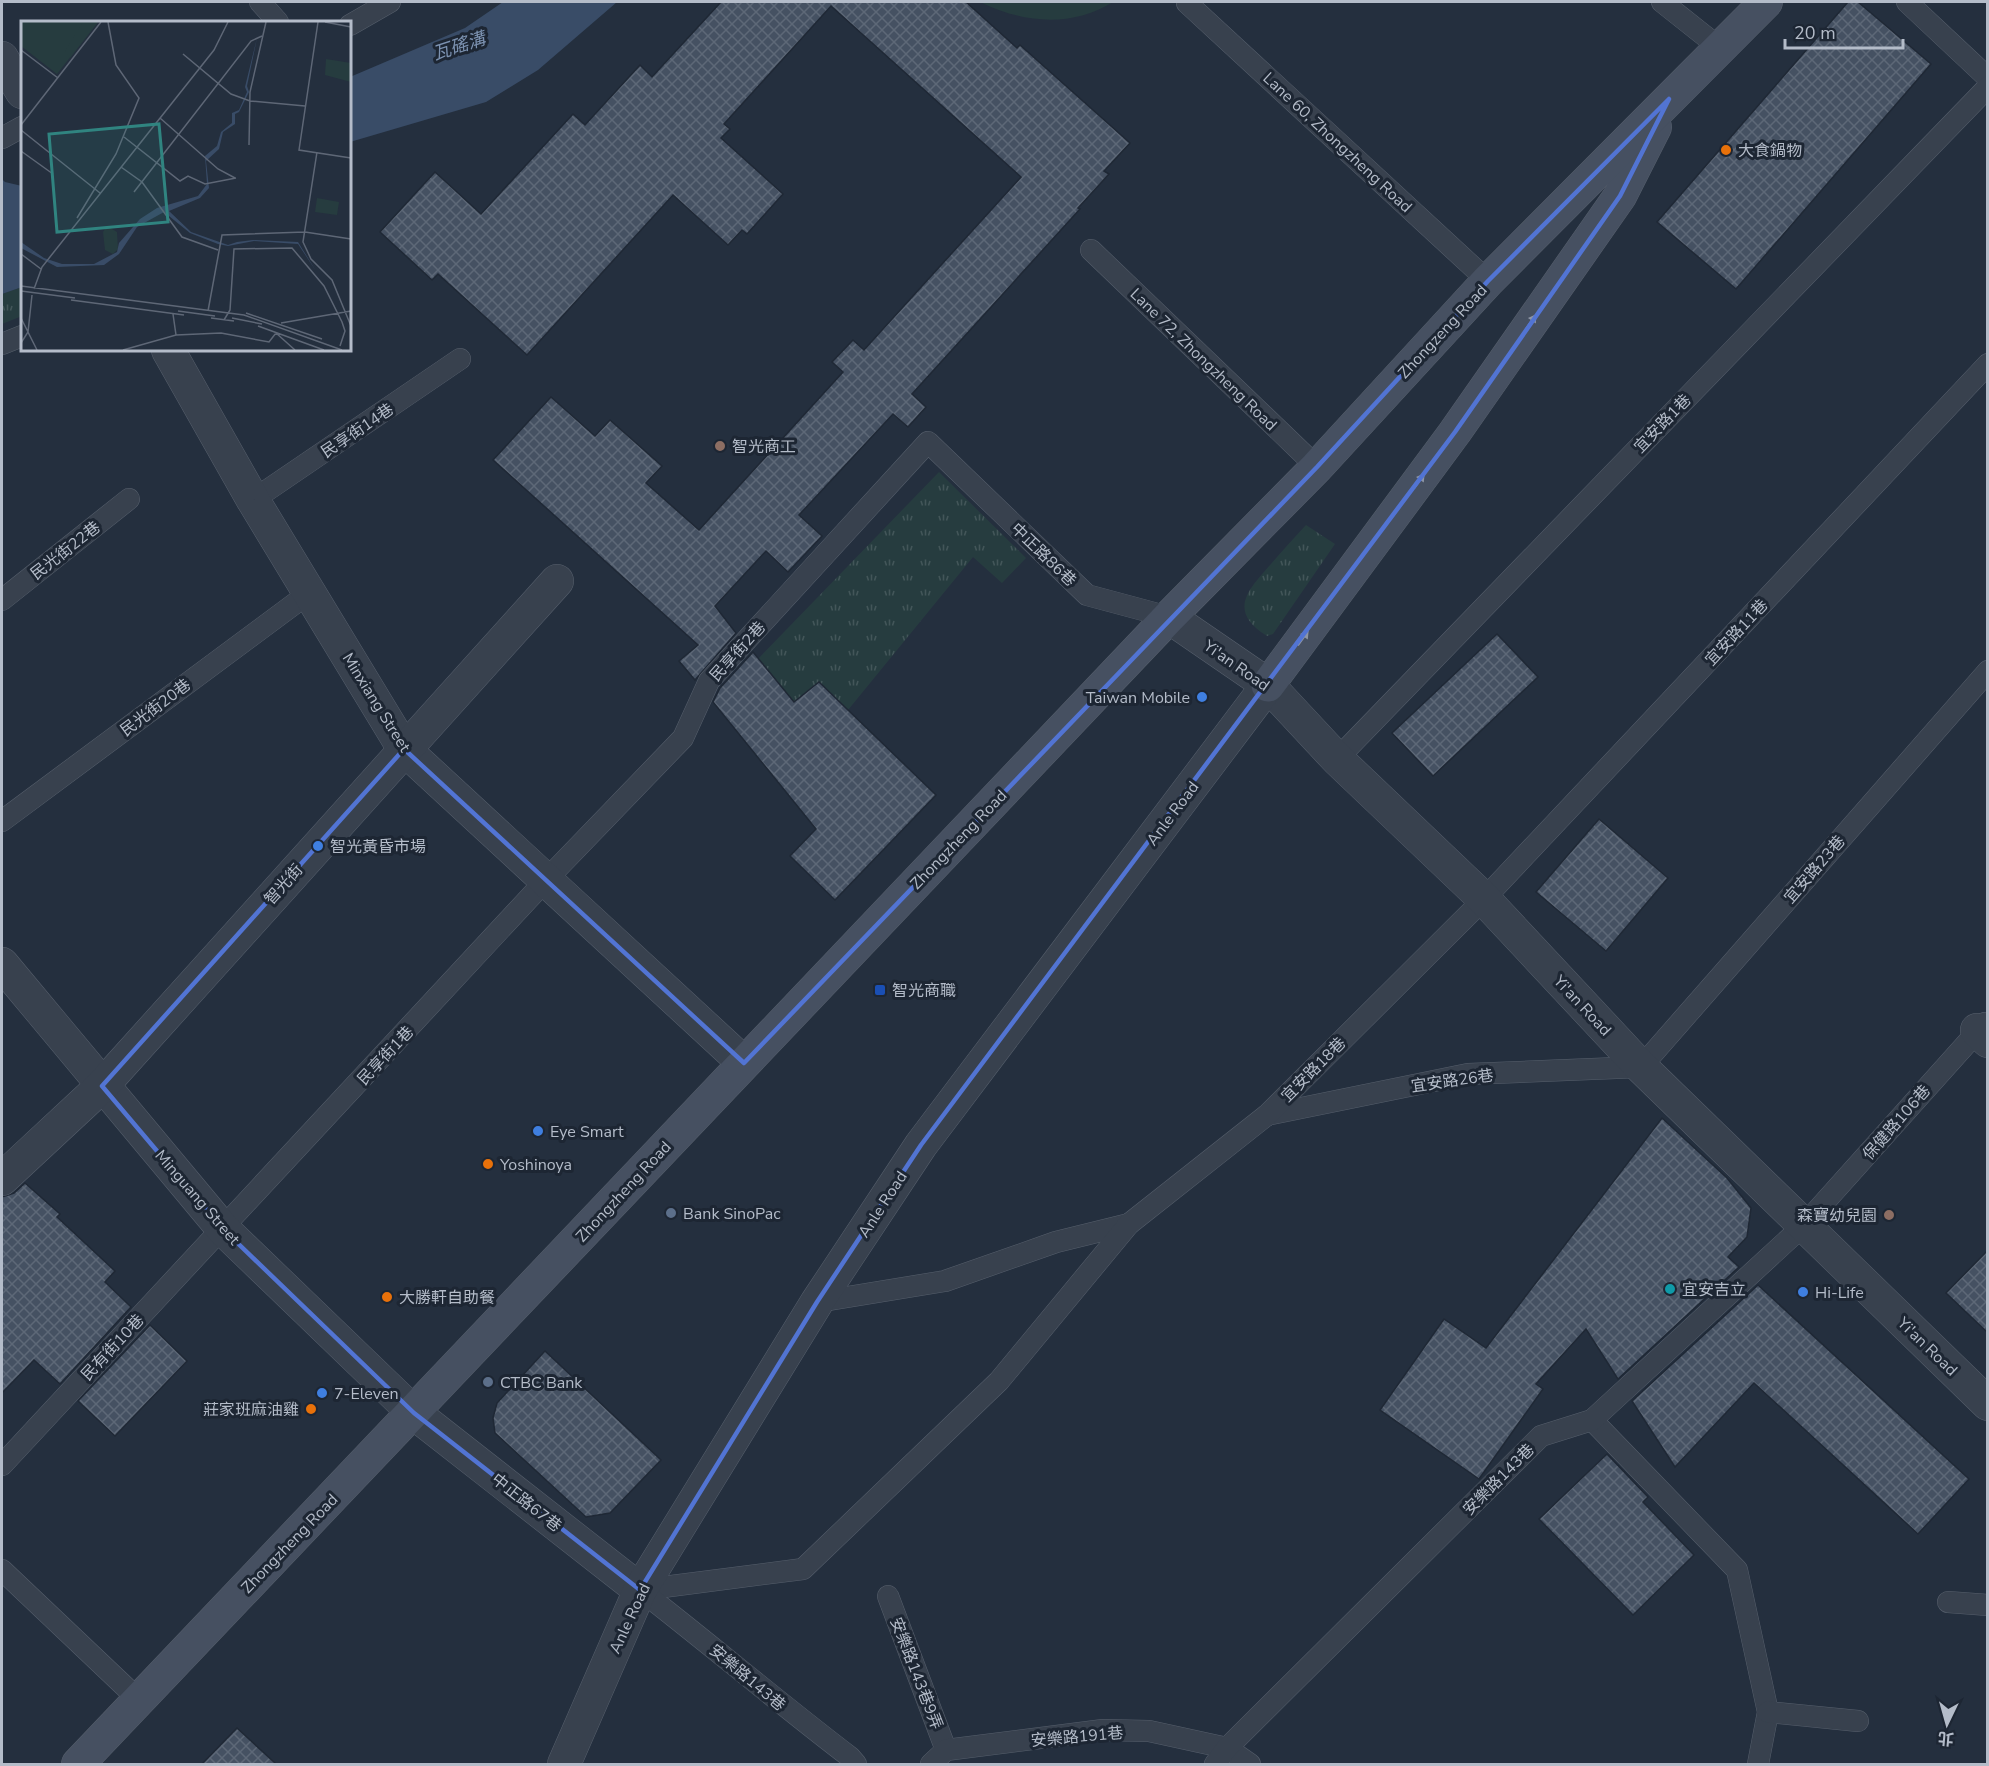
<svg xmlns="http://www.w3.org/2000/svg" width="1989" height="1766" viewBox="0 0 1989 1766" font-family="'Nunito Sans','Noto Sans TC',sans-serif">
  <defs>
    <pattern id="grass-tufts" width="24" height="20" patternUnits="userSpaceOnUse" patternTransform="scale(1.5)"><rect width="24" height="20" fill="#263c3f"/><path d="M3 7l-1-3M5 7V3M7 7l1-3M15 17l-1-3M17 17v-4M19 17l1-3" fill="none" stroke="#435659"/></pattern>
    <pattern id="building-cross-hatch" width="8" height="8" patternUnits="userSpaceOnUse" patternTransform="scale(1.5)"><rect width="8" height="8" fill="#455162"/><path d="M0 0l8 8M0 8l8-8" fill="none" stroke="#5d6877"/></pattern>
  </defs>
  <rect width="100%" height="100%" fill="#242f3e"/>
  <g fill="url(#grass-tufts)">
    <path d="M 22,287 L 22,316 L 2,324 L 2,294 Z"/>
    <path d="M 939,472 L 1026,558 L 1002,583 L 973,557 L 848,710 L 819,682 L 794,702 L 758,659 Z"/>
    <path d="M 1306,525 L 1335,544 L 1273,634 L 1267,636 C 1227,611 1248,590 1271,564 C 1282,551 1294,538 1306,525 Z"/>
  </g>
  <path fill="#263c3f" d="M 980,2 L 1113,2 C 1071,28 1023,23 980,2 Z"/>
  <g fill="#394c67">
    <path d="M 503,2 L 617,2 L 538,70 L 486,102 L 350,142 L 350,77 L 465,28 Z"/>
    <path d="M 2,179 L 5,182 L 22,186 L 22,287 L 2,294 Z"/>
  </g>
  <g fill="url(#building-cross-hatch)" stroke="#1f2835" stroke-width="1.5">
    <path d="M 721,2 L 966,2 L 1017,48 L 1020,45 L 1130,143 L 1104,171 L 1109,174 L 1078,208 L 1080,209 L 912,394 L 926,407 L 908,427 L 893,414 L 799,515 L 822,536 L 788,572 L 766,551 L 715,606 L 736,633 L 695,680 L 679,661 L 698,645 L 493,460 L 551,397 L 595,436 L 610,420 L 662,466 L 646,483 L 699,530 L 843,372 L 832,362 L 853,340 L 864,350 L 1021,177 L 831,6 L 724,124 L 730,129 L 721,138 L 783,194 L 747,234 L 742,230 L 728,245 L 673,195 L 527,355 L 438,274 L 432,280 L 380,232 L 435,172 L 481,214 L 573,114 L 585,125 L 640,65 L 652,77 Z"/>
    <path d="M 1848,2 L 1858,2 L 1931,64 L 1736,289 L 1657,222 Z"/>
    <path d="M 1497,634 L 1538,677 L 1433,776 L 1392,733 Z"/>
    <path d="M 753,652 L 794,702 L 819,682 L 936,795 L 835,900 L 790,856 L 816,829 L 713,702 L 720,688 Z"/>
    <path d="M 1599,819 L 1668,878 L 1606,951 L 1536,892 Z"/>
    <path d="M 1662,1118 L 1727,1178 L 1751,1208 L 1747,1237 L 1728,1257 L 1739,1267 L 1618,1379 L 1586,1329 L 1536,1384 L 1543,1389 L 1479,1479 L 1380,1410 L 1444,1319 L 1486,1348 Z"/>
    <path d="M 25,1183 L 60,1214 L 57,1217 L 115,1271 L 105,1282 L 131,1307 L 60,1384 L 34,1360 L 2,1393 L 2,1197 L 14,1193 Z"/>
    <path d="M 1988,1250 L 1988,1333 L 1946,1293 Z"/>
    <path d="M 1758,1285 L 1969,1479 L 1918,1534 L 1754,1383 L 1675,1467 L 1632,1401 Z"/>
    <path d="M 150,1325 L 187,1361 L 115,1436 L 78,1401 Z"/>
    <path d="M 545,1351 L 661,1460 L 610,1513 L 586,1517 L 495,1433 L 493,1418 L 497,1403 Z"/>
    <path d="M 1607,1454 L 1648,1497 L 1643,1502 L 1694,1555 L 1633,1615 L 1539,1519 Z"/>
    <path d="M 237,1728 L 276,1764 L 202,1764 Z"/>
  </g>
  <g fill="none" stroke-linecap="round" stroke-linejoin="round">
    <defs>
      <g id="lane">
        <path d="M 260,2 L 278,22"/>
        <path d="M 1662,2 L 1720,48"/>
        <path d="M 1907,2 L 1988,78"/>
        <path d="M 1187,3 L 1488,281"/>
        <path d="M 350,25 L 390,2"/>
        <path d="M 2,138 L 22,127"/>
        <path d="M 1091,250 L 1317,467"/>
        <path d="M 2,344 L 22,336"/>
        <path d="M 253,500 L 460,359"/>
        <path d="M 2,600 L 129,499"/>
        <path d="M 1337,759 L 1988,87"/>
        <path d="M 2,821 L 309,593"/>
        <path d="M 1267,1115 L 1468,1074 L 1641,1067 L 1988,671"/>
        <path d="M 817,1302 L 945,1281 L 1056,1242 L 1129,1224"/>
        <path d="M 1592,1420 L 1737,1570 L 1768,1712 L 1758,1764"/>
        <path d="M 2,1465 L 546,880 L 683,738 L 709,681 L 928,442 L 1087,595 L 1169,617"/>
        <path d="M 2,1570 L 138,1699"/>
        <path d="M 640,1590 L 803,1569 L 999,1381 L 1129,1224 L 1267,1115 L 1484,899 L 1988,364"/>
        <path d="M 640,1590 C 711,1645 779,1703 850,1757 L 856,1764"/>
        <path d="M 888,1596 L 946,1750"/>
        <path d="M 1948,1602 L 1988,1605"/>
        <path d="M 1768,1712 L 1858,1721"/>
        <path d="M 931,1764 L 946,1750 L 1103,1730 L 1149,1731 L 1227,1748 L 1250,1764"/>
        <path d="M 1215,1764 L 1227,1748 L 1541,1436 L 1592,1420 L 1804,1225 L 1985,1023"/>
      </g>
      <g id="street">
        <path d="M 2,58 L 22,92"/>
        <path d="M 168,350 L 253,500 L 404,749 L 744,1063"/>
        <path d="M 1169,617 L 1268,685 L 1337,759 L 1484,899 L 1641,1067 L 1988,1404"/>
        <path d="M 2,964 L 223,1229 L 414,1413 L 640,1590"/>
        <path d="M 1977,1030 L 1988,1041"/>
        <path d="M 2,1179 L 102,1086 L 557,581"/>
        <path d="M 564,1764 L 640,1590 L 817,1302 L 921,1145 L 1268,685"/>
      </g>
      <g id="secondary">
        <path d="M 1268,685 L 1455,432 L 1620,196 L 1655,127"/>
        <path d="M 78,1764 L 1169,617 L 1317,467 L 1488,281 L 1766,2"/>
      </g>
    </defs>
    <use href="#lane" stroke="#565f6c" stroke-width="22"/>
    <use href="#street" stroke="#565f6c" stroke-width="34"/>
    <use href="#secondary" stroke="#565f6c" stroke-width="34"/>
    <use href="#lane" stroke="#38414e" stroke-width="21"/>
    <use href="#street" stroke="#38414e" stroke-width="33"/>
    <use href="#secondary" stroke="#465061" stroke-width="33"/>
  </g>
  <defs><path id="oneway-solid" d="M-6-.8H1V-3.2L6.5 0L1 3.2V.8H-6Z" transform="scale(1.5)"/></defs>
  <g fill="#8e96a5">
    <use href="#oneway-solid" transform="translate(1531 322) rotate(-55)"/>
    <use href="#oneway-solid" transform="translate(1419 481) rotate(-54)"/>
    <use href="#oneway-solid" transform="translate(1303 638) rotate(-54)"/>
  </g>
  <path fill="none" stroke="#5274d3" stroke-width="4.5" stroke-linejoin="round" d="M 1669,99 L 1620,196 L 1455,432 L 921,1145 L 817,1302 L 640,1590 L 414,1413 L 223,1229 L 102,1086 L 404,749 L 744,1063 L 1317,467 L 1488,281 Z"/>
  <g fill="#e8710a" stroke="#1d2633" stroke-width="2">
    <circle cx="1726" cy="150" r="6"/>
    <circle cx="488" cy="1164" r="6"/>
    <circle cx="387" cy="1297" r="6"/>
    <circle cx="311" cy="1409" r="6"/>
  </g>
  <g fill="#8d6e63" stroke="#1d2633" stroke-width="2">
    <circle cx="720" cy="446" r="6"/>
    <circle cx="1889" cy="1215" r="6"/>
  </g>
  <g fill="#3f7fe0" stroke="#1d2633" stroke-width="2">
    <circle cx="1202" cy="697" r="6"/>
    <circle cx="318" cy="846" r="6"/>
    <circle cx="538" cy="1131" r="6"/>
    <circle cx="1803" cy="1292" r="6"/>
    <circle cx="322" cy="1393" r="6"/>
  </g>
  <rect fill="#1a4fb4" stroke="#1d2633" stroke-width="2" x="874" y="984" width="12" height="12" rx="3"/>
  <g fill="#5c6f8a" stroke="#1d2633" stroke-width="2">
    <circle cx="671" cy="1213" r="6"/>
    <circle cx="488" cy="1382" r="6"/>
  </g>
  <circle fill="#0f9aa8" stroke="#1d2633" stroke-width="2" cx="1670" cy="1289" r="6"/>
  <g text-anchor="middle" stroke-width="6" stroke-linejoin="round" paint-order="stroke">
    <g font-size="16" fill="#b4bcc9" stroke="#1d2633">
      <text transform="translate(1338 142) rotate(43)" y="6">Lane 60, Zhongzheng Road</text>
      <text transform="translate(1442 331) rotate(-47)" y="6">Zhongzeng Road</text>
      <text transform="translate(1204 359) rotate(44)" y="6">Lane 72, Zhongzheng Road</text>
      <text transform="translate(1662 423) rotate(-46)" y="6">宜安路1巷</text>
      <text transform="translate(357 430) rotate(-34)" y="6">民享街14巷</text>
      <text transform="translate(65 550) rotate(-38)" y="6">民光街22巷</text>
      <text transform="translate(1044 554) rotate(44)" y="6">中正路86巷</text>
      <text transform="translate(1736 632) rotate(-47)" y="6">宜安路11巷</text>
      <text transform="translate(737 651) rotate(-48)" y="6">民享街2巷</text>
      <text transform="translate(1237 665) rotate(35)" y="6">Yi'an Road</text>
      <text transform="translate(377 702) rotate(58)" y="6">Minxiang Street</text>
      <text transform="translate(155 707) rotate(-37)" y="6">民光街20巷</text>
      <text transform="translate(1172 813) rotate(-53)" y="6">Anle Road</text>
      <text transform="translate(958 839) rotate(-46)" y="6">Zhongzheng Road</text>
      <text transform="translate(1814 869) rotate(-49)" y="6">宜安路23巷</text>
      <text transform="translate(283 884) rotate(-48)" y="6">智光街</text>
      <text transform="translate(1583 1005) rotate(47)" y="6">Yi'an Road</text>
      <text transform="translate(385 1055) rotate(-47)" y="6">民享街1巷</text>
      <text transform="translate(1313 1069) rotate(-45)" y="6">宜安路18巷</text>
      <text transform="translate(1452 1080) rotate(-8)" y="6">宜安路26巷</text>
      <text transform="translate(1896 1122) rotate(-49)" y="6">保健路106巷</text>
      <text transform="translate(623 1191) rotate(-47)" y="6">Zhongzheng Road</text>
      <text transform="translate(198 1197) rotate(49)" y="6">Minguang Street</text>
      <text transform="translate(882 1204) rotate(-57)" y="6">Anle Road</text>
      <text transform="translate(1928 1346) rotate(44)" y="6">Yi'an Road</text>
      <text transform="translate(112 1347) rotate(-47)" y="6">民有街10巷</text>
      <text transform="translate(1498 1479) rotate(-45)" y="6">安樂路143巷</text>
      <text transform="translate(527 1502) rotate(38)" y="6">中正路67巷</text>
      <text transform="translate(289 1543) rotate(-46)" y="6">Zhongzheng Road</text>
      <text transform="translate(629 1618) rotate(-65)" y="6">Anle Road</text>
      <text transform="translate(917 1673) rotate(69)" y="6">安樂路143巷9弄</text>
      <text transform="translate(748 1677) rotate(40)" y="6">安樂路143巷</text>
      <text transform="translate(1077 1736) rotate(-5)" y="6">安樂路191巷</text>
    </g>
    <g font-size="16" fill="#b4bcc9" stroke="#1d2633" text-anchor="start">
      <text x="1738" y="156">大食鍋物</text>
      <text x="732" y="452">智光商工</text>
      <text x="1190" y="703" text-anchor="end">Taiwan Mobile</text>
      <text x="330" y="852">智光黃昏市場</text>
      <text x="892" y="996">智光商職</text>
      <text x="550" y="1137">Eye Smart</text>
      <text x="500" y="1170">Yoshinoya</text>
      <text x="683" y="1219">Bank SinoPac</text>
      <text x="1877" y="1221" text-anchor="end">森寶幼兒園</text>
      <text x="1682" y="1295">宜安吉立</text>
      <text x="1815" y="1298">Hi-Life</text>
      <text x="399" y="1303">大勝軒自助餐</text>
      <text x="500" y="1388">CTBC Bank</text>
      <text x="334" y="1399">7-Eleven</text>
      <text x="299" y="1415" text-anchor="end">莊家班麻油雞</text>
    </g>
    <g font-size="18" font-style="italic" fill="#7c92b1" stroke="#1d2633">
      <text transform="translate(459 46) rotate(-18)" y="6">瓦磘溝</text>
    </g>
  </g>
  <g transform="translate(21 21)">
    <rect width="330" height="330" fill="#242f3e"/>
    <path d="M 0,1 L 77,1 L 36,53 L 0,25 Z" fill="#263c3f"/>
    <path d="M 62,1 L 77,1 L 49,37 L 44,30 Z" fill="#263c3f"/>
    <path d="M 305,38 L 330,42 L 330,61 L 304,54 ZM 296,177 L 318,181 L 316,194 L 294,191 ZM 86,205 L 96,211 L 97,228 L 92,233 L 84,229 L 82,211 Z" fill="#263c3f"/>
    <path d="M 236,17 L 226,65 L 228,71 L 218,91 L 214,93 L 214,103 L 202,111 L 198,128 L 185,140 L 188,167 L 179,177 L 148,190 L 170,211 L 207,224 L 216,221 L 232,219 L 277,221 L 295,250 L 277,223 L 233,220 L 207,225 L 197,223 L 169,212 L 143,191 L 116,206 L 98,233 L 83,244 L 36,246 L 0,227 L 0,221 L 23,237 L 41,243 L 73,243 L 96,231 L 98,222 L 119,198 L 136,187 L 177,175 L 186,163 L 184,135 L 196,125 L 200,111 L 211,102 L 211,92 L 218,89 L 226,71 L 224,66 Z" fill="#394c67"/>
    <path fill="none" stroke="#5e6776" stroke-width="1.5" d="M 297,1 L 278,129 L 330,137M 304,1 L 330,6M 0,29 L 37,57M 162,33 L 210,73 L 229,80 L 284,85M 139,97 L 197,148 L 214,157M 0,104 L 80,1M 0,109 L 79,172M 103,116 L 159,160 L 167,155 L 184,163 L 215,157M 228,124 L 229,71 L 245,1M 0,130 L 32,153M 296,131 L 282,221 L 290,238 L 311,259 L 330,305M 100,146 L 121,161 L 161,216 L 197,229M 113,171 L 230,20 L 241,15M 56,197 L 95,133 L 118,77 L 95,44 L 87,1M 0,233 L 20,248M 0,265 L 223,294 L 321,329M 13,268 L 21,246 L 193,29 L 207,1M 0,270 L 54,277M 11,274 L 7,311 L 16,329M 50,279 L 163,294M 157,290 L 194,295M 187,290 L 201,214 L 284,211 L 330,218M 225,292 L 301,318M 152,293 L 155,314M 0,297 L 7,311 L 0,322M 190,297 L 213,300M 211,297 L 241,303M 203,299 L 209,289 L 213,228 L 271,227 L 303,265 L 321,301 L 324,310 L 319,325M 260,302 L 330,290M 237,305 L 303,329M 255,312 L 274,329M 102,329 L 155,314 L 200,312 L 248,321 L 255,312"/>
    <path fill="#308480" fill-opacity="0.15" stroke="#308480" stroke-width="3" d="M 138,103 L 147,201 L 36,211 L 28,113 Z"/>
    <rect width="330" height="330" fill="none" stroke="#b4bcc9" stroke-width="3"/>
  </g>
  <rect width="1989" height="1766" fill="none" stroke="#b4bcc9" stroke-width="6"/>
  <g transform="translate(1947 1724) rotate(185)" stroke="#1d2633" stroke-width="4.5" paint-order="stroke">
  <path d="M0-4.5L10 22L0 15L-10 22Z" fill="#b4bcc9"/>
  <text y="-9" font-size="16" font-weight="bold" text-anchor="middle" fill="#b4bcc9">北</text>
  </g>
  <path d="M1785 39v9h118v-9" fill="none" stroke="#b4bcc9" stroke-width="3"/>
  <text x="1794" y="39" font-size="18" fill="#b4bcc9" stroke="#1d2633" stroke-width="4.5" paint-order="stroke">20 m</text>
</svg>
